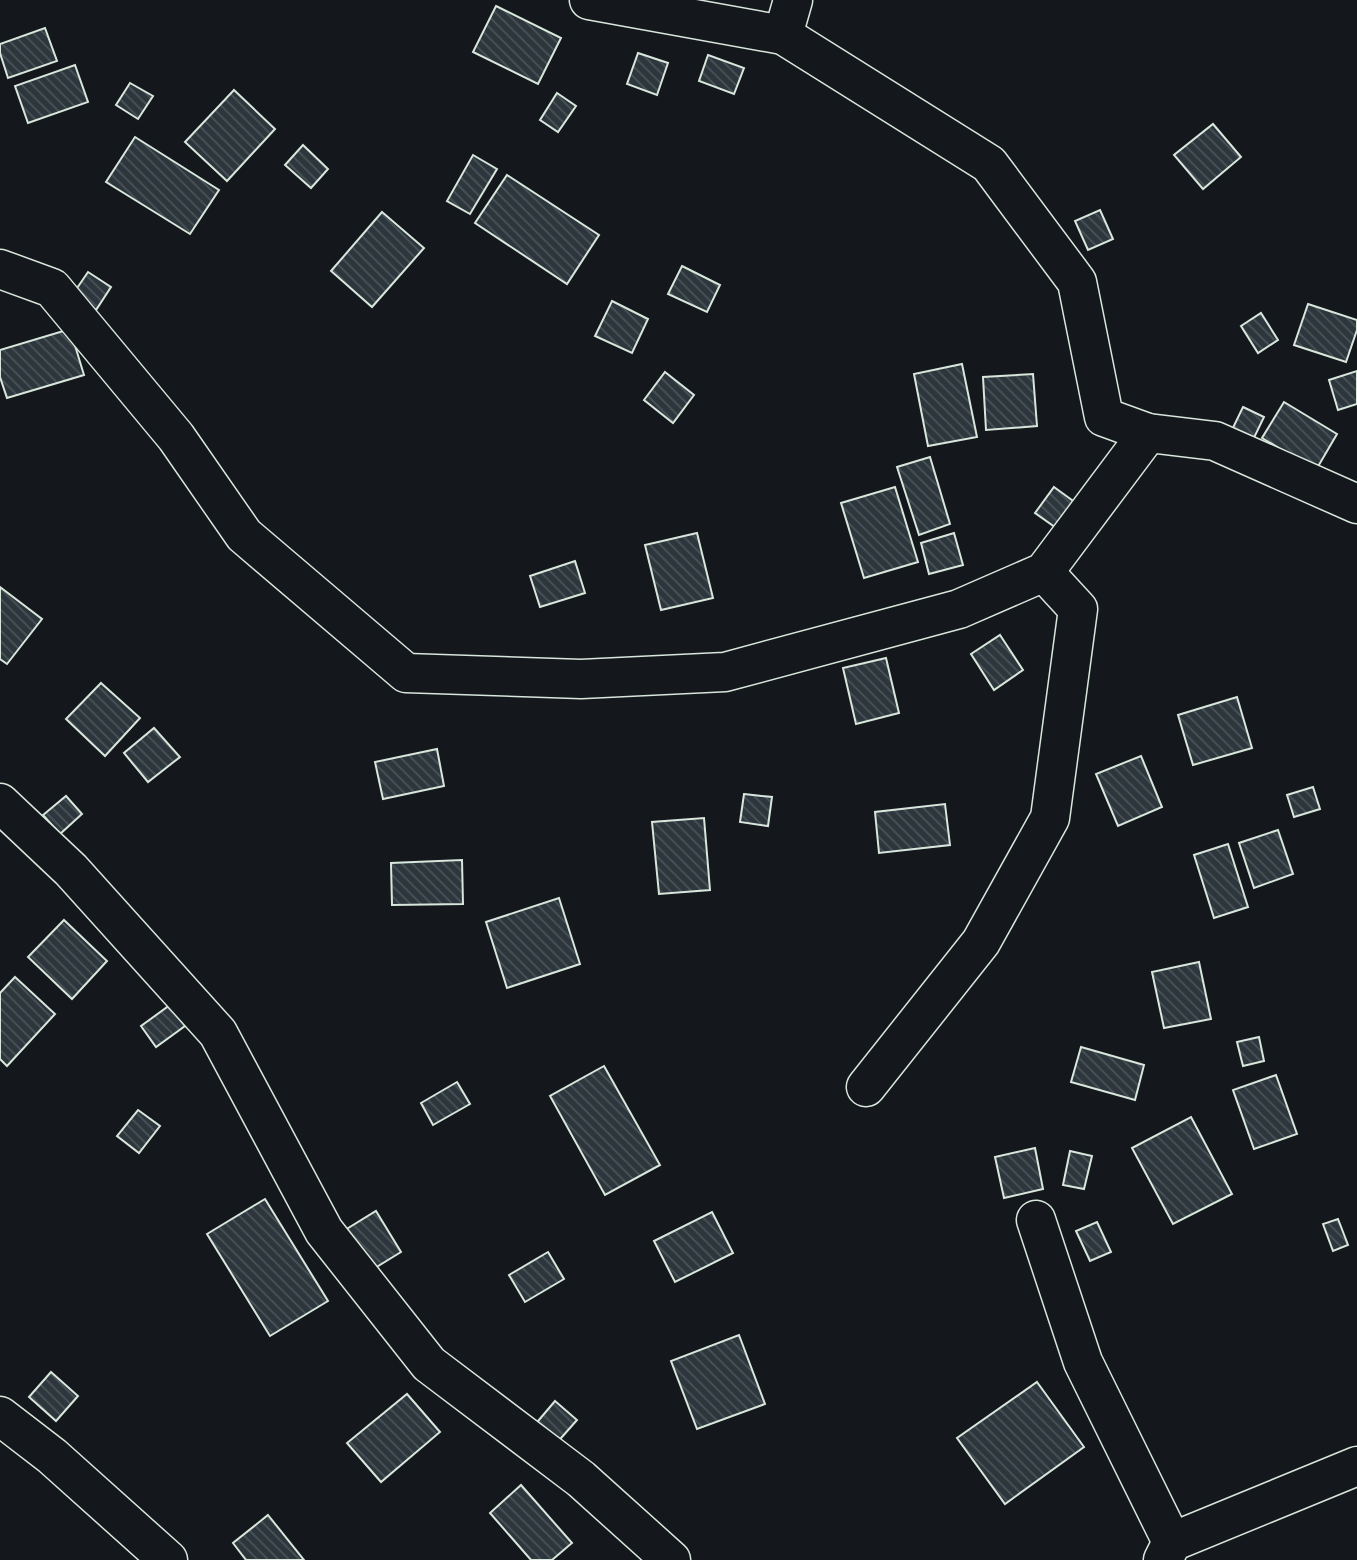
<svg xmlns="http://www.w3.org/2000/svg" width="1357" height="1560" viewBox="0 0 1357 1560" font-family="Signika,sans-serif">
  <defs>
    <pattern id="building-back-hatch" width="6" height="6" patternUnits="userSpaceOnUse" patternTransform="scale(1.75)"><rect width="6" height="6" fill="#2c363c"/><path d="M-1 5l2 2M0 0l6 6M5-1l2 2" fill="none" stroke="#4a5358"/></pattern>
  </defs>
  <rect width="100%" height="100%" fill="#14181c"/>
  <g fill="url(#building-back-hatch)" stroke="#d8e6dc" stroke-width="2">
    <path d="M 496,6 L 561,38 L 538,84 L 473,52 Z"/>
    <path d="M 45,28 L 57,61 L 8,78 L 0,53 L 0,44 Z"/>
    <path d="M 638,53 L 668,63 L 657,95 L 627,84 Z"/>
    <path d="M 708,55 L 744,68 L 734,94 L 699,81 Z"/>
    <path d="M 75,65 L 88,102 L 28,123 L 15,86 Z"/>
    <path d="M 130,83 L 153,96 L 138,119 L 116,105 Z"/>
    <path d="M 234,90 L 275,129 L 227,181 L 185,142 Z"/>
    <path d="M 557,93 L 576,106 L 558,132 L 540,120 Z"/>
    <path d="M 1213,124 L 1241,157 L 1203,189 L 1174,155 Z"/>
    <path d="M 135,137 L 219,190 L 190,234 L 106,182 Z"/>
    <path d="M 303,145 L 328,169 L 311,188 L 285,165 Z"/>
    <path d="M 473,155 L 497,169 L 470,214 L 447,201 Z"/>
    <path d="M 507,175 L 599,235 L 567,284 L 475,223 Z"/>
    <path d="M 1100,210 L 1113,239 L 1088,250 L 1075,221 Z"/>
    <path d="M 382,212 L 424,248 L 372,307 L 331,271 Z"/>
    <path d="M 682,266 L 720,285 L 707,312 L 668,294 Z"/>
    <path d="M 88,272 L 111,287 L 96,310 L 73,294 Z"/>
    <path d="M 612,301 L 648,319 L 632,353 L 595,336 Z"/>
    <path d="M 1308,304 L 1357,320 L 1357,330 L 1346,362 L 1294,345 Z"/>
    <path d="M 1261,313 L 1278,340 L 1258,353 L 1241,326 Z"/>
    <path d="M 70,329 L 84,375 L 7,398 L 0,377 L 0,350 Z"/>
    <path d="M 962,364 L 977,437 L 928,446 L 914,374 Z"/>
    <path d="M 1357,371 L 1357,404 L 1338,410 L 1329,380 Z"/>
    <path d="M 665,372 L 694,395 L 673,423 L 644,400 Z"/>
    <path d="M 1033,374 L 1037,426 L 986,430 L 983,377 Z"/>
    <path d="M 1284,402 L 1337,434 L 1316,470 L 1262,438 Z"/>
    <path d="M 1243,407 L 1264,417 L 1250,446 L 1229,436 Z"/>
    <path d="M 930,457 L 950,524 L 919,535 L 897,467 Z"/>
    <path d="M 895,487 L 918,562 L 864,578 L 841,503 Z"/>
    <path d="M 1054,487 L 1080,506 L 1062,532 L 1035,513 Z"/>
    <path d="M 697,533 L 713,598 L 661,610 L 645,545 Z"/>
    <path d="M 954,533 L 963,565 L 929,574 L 921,543 Z"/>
    <path d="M 575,561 L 585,593 L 540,607 L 530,576 Z"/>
    <path d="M 0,587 L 42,619 L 7,664 L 0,659 Z"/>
    <path d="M 1000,635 L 1023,670 L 994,690 L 971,654 Z"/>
    <path d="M 886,658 L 899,713 L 856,724 L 843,668 Z"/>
    <path d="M 101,683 L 140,718 L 105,756 L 66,719 Z"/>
    <path d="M 1237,697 L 1252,748 L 1193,765 L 1178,715 Z"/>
    <path d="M 154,728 L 180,757 L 148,782 L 124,753 Z"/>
    <path d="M 437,749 L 444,786 L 383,799 L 375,762 Z"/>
    <path d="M 1141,756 L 1162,807 L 1118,826 L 1096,774 Z"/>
    <path d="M 1313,787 L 1320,809 L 1294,817 L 1287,795 Z"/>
    <path d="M 744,794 L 772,797 L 768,826 L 740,822 Z"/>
    <path d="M 66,796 L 82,814 L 60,834 L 43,815 Z"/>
    <path d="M 945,804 L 950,845 L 879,853 L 875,812 Z"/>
    <path d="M 704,818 L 710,890 L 659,894 L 652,822 Z"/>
    <path d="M 1278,830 L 1293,874 L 1254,888 L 1239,843 Z"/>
    <path d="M 1228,844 L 1248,907 L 1214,918 L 1194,855 Z"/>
    <path d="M 462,860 L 463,904 L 392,905 L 391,863 Z"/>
    <path d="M 559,898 L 580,964 L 507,988 L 486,922 Z"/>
    <path d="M 64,920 L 107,961 L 72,999 L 28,957 Z"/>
    <path d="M 1199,962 L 1211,1019 L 1164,1028 L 1152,972 Z"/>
    <path d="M 15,977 L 55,1014 L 7,1066 L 0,1059 L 0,993 Z"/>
    <path d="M 170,1005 L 185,1026 L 156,1047 L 141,1026 Z"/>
    <path d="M 1259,1037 L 1264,1061 L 1243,1066 L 1237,1042 Z"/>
    <path d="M 1081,1047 L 1144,1065 L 1135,1100 L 1071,1082 Z"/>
    <path d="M 604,1066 L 660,1165 L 605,1195 L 550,1096 Z"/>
    <path d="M 1276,1075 L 1297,1134 L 1254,1149 L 1233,1090 Z"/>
    <path d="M 457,1082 L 470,1104 L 433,1125 L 421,1103 Z"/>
    <path d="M 138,1110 L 160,1126 L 139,1153 L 117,1136 Z"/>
    <path d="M 1191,1117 L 1232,1194 L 1173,1224 L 1132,1148 Z"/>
    <path d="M 1035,1148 L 1043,1189 L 1004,1198 L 995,1157 Z"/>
    <path d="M 1070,1151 L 1092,1156 L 1084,1189 L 1063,1185 Z"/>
    <path d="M 265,1199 L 328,1301 L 270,1336 L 207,1234 Z"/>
    <path d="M 376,1211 L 401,1252 L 370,1271 L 345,1230 Z"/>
    <path d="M 712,1212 L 733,1253 L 675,1282 L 654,1241 Z"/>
    <path d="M 1338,1219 L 1348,1245 L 1333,1251 L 1323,1224 Z"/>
    <path d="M 1097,1222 L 1111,1252 L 1090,1261 L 1076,1231 Z"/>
    <path d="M 548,1252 L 564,1279 L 525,1302 L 509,1275 Z"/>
    <path d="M 739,1335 L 765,1404 L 697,1429 L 671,1361 Z"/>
    <path d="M 51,1372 L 78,1396 L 56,1421 L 29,1397 Z"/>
    <path d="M 1037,1382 L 1084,1447 L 1005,1504 L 957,1438 Z"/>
    <path d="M 407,1394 L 440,1432 L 381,1482 L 347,1443 Z"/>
    <path d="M 555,1401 L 577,1420 L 554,1446 L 533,1427 Z"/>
    <path d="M 521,1485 L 572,1543 L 552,1560 L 531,1560 L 490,1513 Z"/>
    <path d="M 268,1515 L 304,1560 L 246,1560 L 233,1543 Z"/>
  </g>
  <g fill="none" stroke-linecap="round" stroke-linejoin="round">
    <defs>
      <g id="minor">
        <path d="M 589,0 L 783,35 L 989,164 L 1077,282 L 1104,417 L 1148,433 L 1215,441 L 1357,504"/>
        <path d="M 783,35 L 793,0"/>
        <path d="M 0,269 L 52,288 L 176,437 L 244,535 L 406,673 L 581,679 L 725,672 L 959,609 L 1044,572 L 1148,433"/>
        <path d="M 0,803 L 71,870 L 218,1033 L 324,1231 L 429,1364 L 581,1479 L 671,1560"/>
        <path d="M 866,1087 L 981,942 L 1050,818 L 1078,609 L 1044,572"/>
        <path d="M 1036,1220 L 1083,1362 L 1172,1542"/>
        <path d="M 0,1416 L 52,1456 L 168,1560"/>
        <path d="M 1163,1560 L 1172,1542 L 1357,1466"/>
      </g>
    </defs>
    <use href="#minor" stroke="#d8e6dc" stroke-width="41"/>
    <use href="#minor" stroke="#14181c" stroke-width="38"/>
  </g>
</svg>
